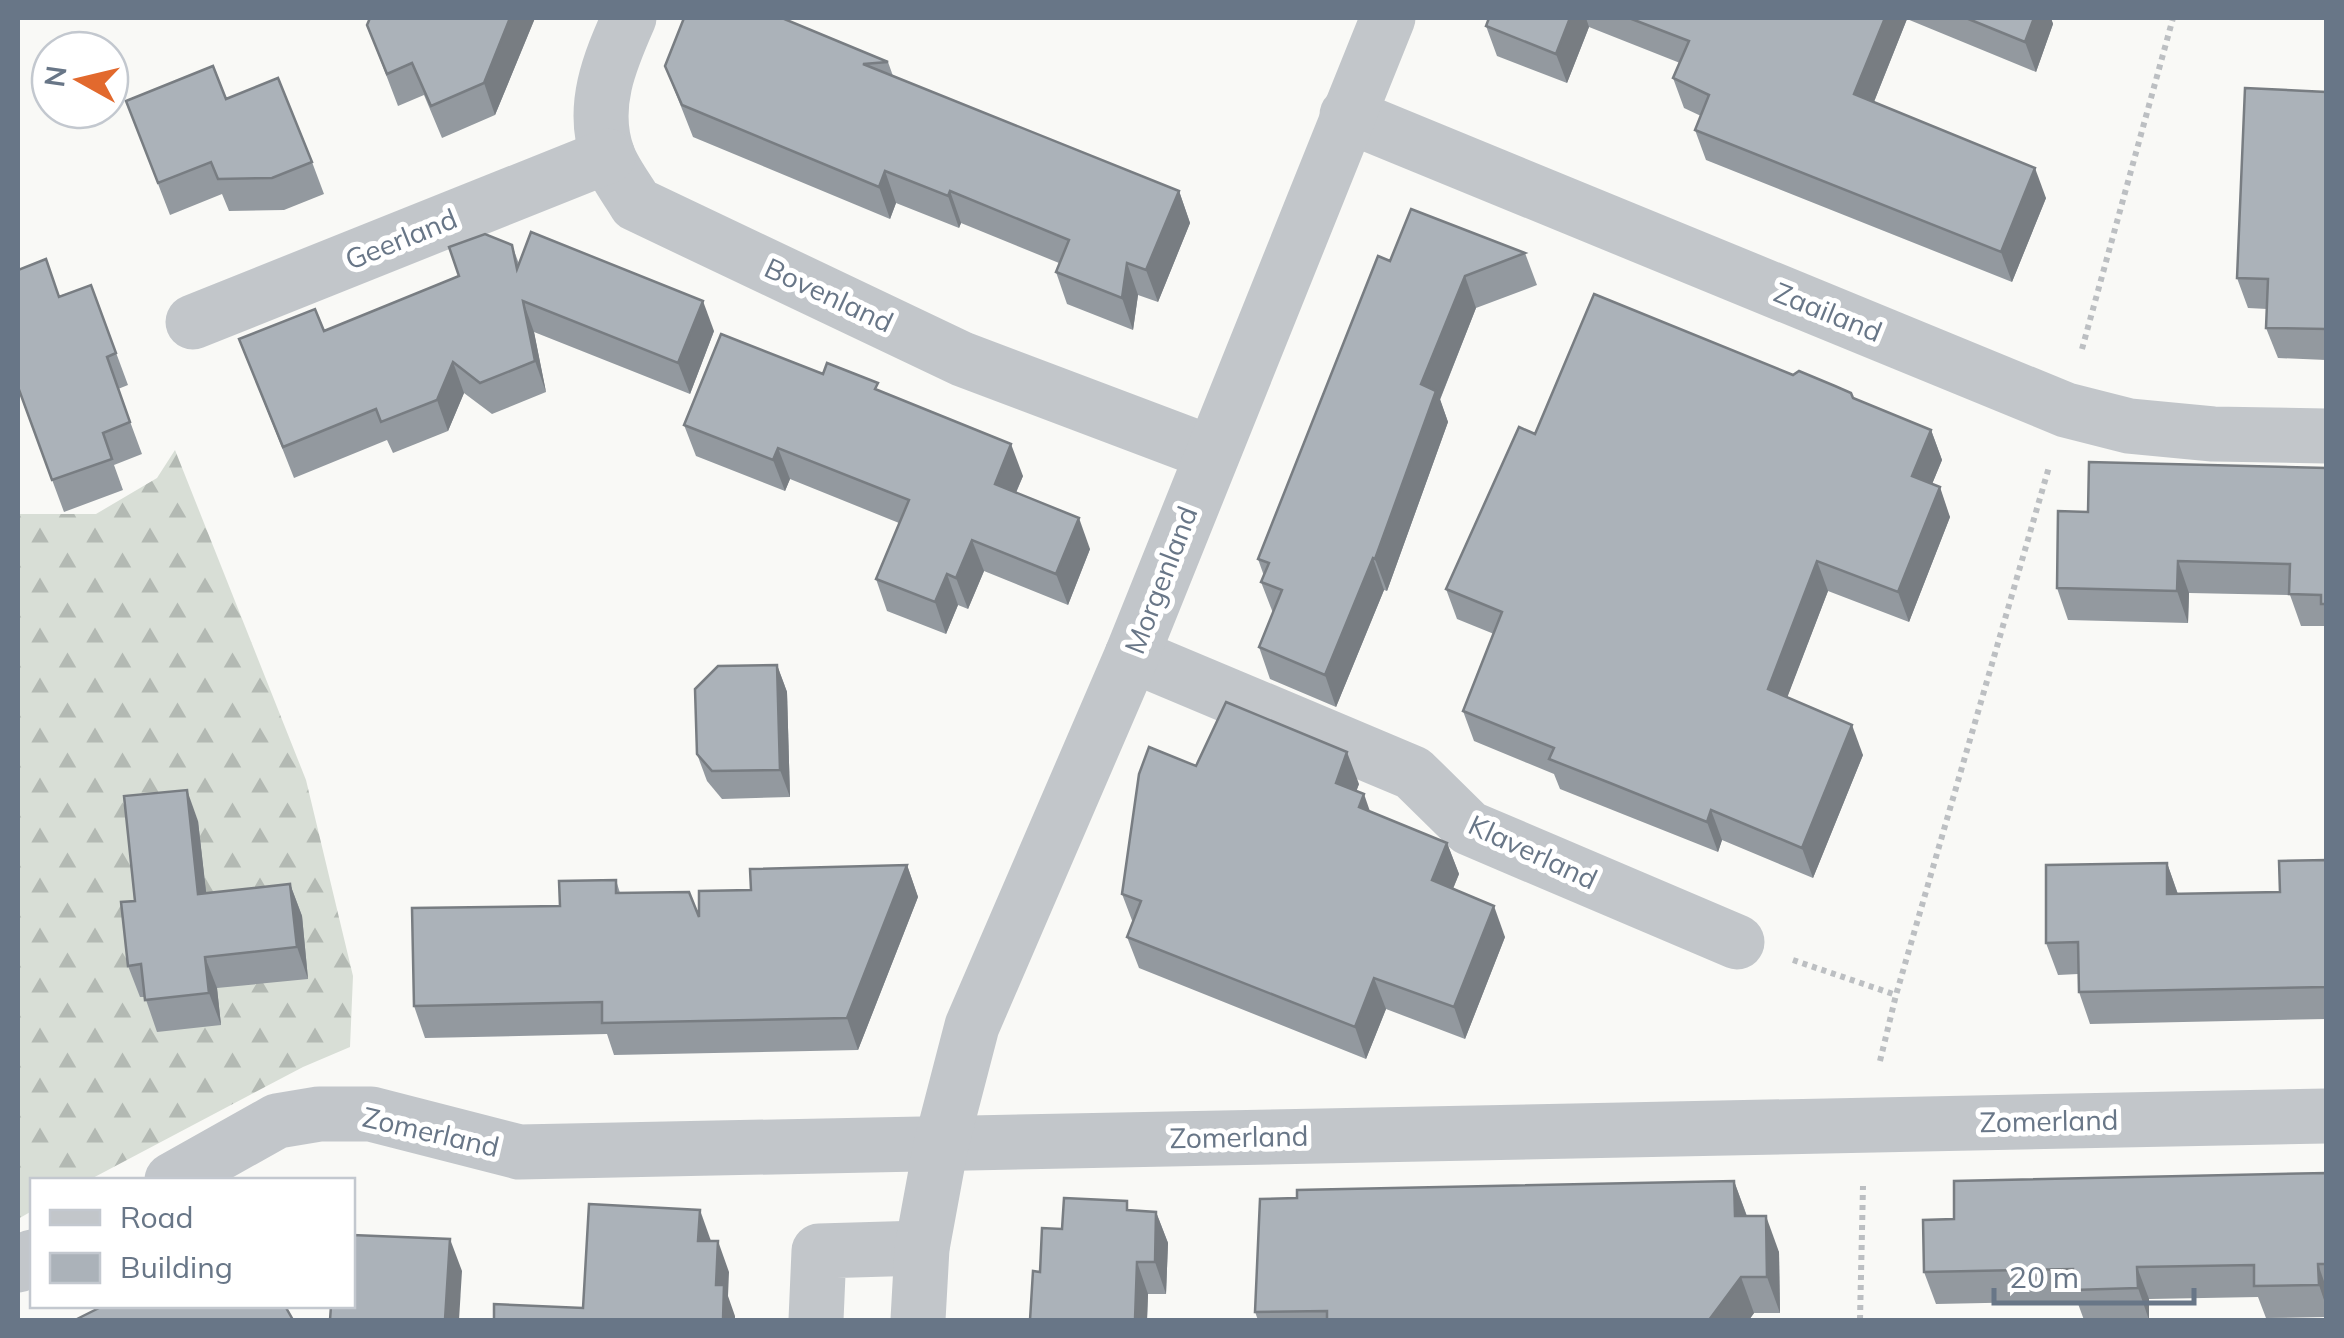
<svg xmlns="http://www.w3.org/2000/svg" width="2344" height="1338" viewBox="0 0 2344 1338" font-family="Mulish,sans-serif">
  <defs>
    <pattern id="forest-firs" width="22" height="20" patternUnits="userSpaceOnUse" patternTransform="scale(2.5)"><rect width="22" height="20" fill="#d8ded6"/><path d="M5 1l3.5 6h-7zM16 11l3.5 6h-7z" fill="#b3b9b3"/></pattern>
  </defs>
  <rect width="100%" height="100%" fill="#f9f9f6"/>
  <path fill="url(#forest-firs)" d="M 175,450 L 306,780 L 353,976 L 350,1047 L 303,1067 L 89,1180 L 32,1180 L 32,1211 L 18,1219 L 18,514 L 96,514 L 157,478 Z"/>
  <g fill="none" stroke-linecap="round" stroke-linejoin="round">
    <g stroke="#bcbfc2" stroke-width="6" stroke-dasharray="5 5" stroke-linecap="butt">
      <path d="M 2082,349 L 2173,18"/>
      <path d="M 1793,960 L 1896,995"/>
      <path d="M 1880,1061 L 1896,995 L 2049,467"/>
      <path d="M 1860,1320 L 1863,1186"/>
    </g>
    <g stroke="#c2c6ca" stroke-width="55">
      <path d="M 629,18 C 610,61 590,107 608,156 C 614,172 627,189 636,204 L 962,359 L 1211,453"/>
      <path d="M 1347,115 L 2066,410 L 2129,426 L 2213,434 L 2326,436"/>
      <path d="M 193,322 L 608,156"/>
      <path d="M 1132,655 L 1413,773 L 1469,828 L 1737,942"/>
      <path d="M 172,1180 L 277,1121 L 319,1114 L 371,1114 L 519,1152 L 2326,1116"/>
      <path d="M 18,1265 L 32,1257"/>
      <path d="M 816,1320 L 819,1251 L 922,1248"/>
      <path d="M 918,1320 L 922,1248 L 941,1145 L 972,1026 L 1132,655 L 1388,18"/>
    </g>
  </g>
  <g fill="#93999f">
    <path d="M 535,18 L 495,115 L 442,138 L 424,95 L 398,106 L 367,25 Z"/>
    <path d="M 1488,18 L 2051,18 L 2053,24 L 2036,72 L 1907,19 L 1874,102 L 2046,198 L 2012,282 L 1706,160 L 1695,130 L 1701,116 L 1684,108 L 1673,78 L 1680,63 L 1589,27 L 1567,83 L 1497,56 L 1486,26 Z"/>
    <path d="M 888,62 L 893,76 L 1179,191 L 1190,223 L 1158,302 L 1138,295 L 1133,330 L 1067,304 L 1056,272 L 1059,263 L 961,223 L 959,228 L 896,203 L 890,219 L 693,137 L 665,66 Z"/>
    <path d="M 2326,92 L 2326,360 L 2278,358 L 2266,328 L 2267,309 L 2248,308 L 2237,278 Z"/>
    <path d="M 226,99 L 312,162 L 324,194 L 284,210 L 229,211 L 222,194 L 170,215 L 126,101 Z"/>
    <path d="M 512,245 L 519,264 L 714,331 L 690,394 L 534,332 L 546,392 L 492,414 L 464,393 L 448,431 L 393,453 L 387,440 L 294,478 L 239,339 L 324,331 L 459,276 Z"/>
    <path d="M 1525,253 L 1537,285 L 1476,308 L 1440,400 L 1448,422 L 1387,591 L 1384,590 L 1336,707 L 1270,679 L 1259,647 L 1273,613 L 1261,582 L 1264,576 L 1258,559 L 1390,261 Z"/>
    <path d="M 91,285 L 128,385 L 118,389 L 142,454 L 114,465 L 123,490 L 64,512 L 18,388 L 59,296 Z"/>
    <path d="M 823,374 L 881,392 L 1023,476 L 1016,493 L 1090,549 L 1068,605 L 984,571 L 968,609 L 958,605 L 946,634 L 887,611 L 876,579 L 899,523 L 790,479 L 785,491 L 696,456 L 684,425 Z"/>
    <path d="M 1793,375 L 1931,430 L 1942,460 L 1932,484 L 1950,517 L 1909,622 L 1828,591 L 1787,697 L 1863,755 L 1813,878 L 1722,840 L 1718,852 L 1620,813 L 1560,789 L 1554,774 L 1474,741 L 1463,711 L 1494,634 L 1457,619 L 1446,589 L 1535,434 Z"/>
    <path d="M 2326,468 L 2326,626 L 2301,626 L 2290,595 L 2189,593 L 2188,623 L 2068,620 L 2057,588 L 2088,512 Z"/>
    <path d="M 777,665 L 787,692 L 790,797 L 722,799 L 707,781 L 697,754 Z"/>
    <path d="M 1196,766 L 1359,784 L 1356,791 L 1370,812 L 1447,843 L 1459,874 L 1453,889 L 1505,937 L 1465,1039 L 1386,1009 L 1366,1059 L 1139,968 L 1127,937 L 1133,923 L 1122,894 Z"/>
    <path d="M 198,821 L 206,893 L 290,884 L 302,916 L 308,979 L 217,988 L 221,1025 L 157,1032 L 145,997 L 140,997 L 128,966 L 135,901 Z"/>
    <path d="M 2326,860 L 2326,1019 L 2090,1024 L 2079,992 L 2078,974 L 2058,975 L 2046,943 L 2167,863 L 2178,894 L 2280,892 Z"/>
    <path d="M 907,865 L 918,897 L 858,1050 L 614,1055 L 607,1034 L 425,1038 L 414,1006 L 560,906 L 616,880 L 620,893 L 699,917 L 751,890 Z"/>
    <path d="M 2326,1173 L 2326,1317 L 2266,1318 L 2258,1297 L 2149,1299 L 2149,1320 L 2084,1320 L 2077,1301 L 1936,1304 L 1924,1272 L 1954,1219 Z"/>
    <path d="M 1734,1181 L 1747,1216 L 1779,1252 L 1780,1313 L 1754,1313 L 1749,1320 L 1258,1320 L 1255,1312 Z"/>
    <path d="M 1130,1211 L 1156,1212 L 1168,1243 L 1166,1294 L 1148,1294 L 1147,1320 L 1030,1320 L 1040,1272 L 1062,1229 Z"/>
  </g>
  <g fill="#787d82">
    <path d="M 510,18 L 535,18 L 495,115 L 484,83 Z"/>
    <path d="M 1570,18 L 1586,18 L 1589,27 L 1567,83 L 1556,54 Z"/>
    <path d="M 1885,18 L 1907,18 L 1907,19 L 1865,124 L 1854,94 Z"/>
    <path d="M 2034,18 L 2051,18 L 2053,24 L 2036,72 L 2025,42 Z"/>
    <path d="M 2035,168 L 2046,198 L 2012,282 L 2001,252 Z"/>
    <path d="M 885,171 L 896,203 L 890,219 L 879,187 Z"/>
    <path d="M 950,191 L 961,223 L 959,228 L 948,196 Z"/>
    <path d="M 1179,191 L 1190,223 L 1158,302 L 1146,270 Z"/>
    <path d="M 1127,263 L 1138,295 L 1133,330 L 1122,298 Z"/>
    <path d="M 1465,276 L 1476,308 L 1440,399 L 1448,422 L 1387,591 L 1375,559 L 1421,384 Z"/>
    <path d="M 523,301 L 534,332 L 546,392 L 535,361 Z"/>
    <path d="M 703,301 L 714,331 L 690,394 L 678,363 Z"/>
    <path d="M 453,362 L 464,393 L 448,431 L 437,400 Z"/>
    <path d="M 1931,430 L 1942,460 L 1923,506 L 1912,476 Z"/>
    <path d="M 1011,444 L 1023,476 L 1006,515 L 995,484 Z"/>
    <path d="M 778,448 L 790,479 L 785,491 L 773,460 Z"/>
    <path d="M 1940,487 L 1950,517 L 1909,622 L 1898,592 Z"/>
    <path d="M 1079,518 L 1090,549 L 1068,605 L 1056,574 Z"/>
    <path d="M 972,540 L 984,571 L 968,609 L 956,578 Z"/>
    <path d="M 1373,558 L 1384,590 L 1336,707 L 1325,675 Z"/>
    <path d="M 1817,561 L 1828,591 L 1779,719 L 1768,689 Z"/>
    <path d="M 2178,561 L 2189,593 L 2188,623 L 2177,591 Z"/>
    <path d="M 947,574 L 958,605 L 946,634 L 935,602 Z"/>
    <path d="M 777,665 L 787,692 L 790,797 L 780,770 Z"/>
    <path d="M 1852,725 L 1863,755 L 1813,878 L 1802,848 Z"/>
    <path d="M 1347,752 L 1359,784 L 1348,814 L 1336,783 Z"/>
    <path d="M 187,790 L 198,821 L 210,926 L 198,894 Z"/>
    <path d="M 1364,794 L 1375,826 L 1359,807 Z"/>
    <path d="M 1711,810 L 1722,840 L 1718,852 L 1707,822 Z"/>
    <path d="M 1447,843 L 1459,874 L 1443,912 L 1432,880 Z"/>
    <path d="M 2167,863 L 2178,895 L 2167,894 Z"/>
    <path d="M 907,865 L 918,897 L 858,1050 L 847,1018 Z"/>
    <path d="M 290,884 L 302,916 L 308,979 L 297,947 Z"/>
    <path d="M 1494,906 L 1505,937 L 1465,1039 L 1454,1007 Z"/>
    <path d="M 205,957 L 217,988 L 221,1025 L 209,993 Z"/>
    <path d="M 1374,978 L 1386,1009 L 1366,1059 L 1355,1027 Z"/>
    <path d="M 1734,1181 L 1747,1217 L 1735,1216 Z"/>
    <path d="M 700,1210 L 711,1241 L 698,1241 Z"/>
    <path d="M 1156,1212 L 1168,1243 L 1166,1294 L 1155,1262 Z"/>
    <path d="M 1766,1216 L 1779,1252 L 1780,1313 L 1767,1277 Z"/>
    <path d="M 450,1239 L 462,1271 L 459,1320 L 445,1320 Z"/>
    <path d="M 718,1241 L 729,1272 L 728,1296 L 735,1316 L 735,1320 L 723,1320 L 716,1285 Z"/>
    <path d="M 1137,1262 L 1148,1294 L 1147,1320 L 1135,1320 Z"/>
    <path d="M 2318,1264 L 2326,1287 L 2326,1306 L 2319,1285 Z"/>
    <path d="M 2137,1267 L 2149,1299 L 2149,1320 L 2138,1288 Z"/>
    <path d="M 1741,1277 L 1754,1313 L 1749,1320 L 1709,1320 Z"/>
  </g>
  <g fill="#abb2b9" stroke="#787d82" stroke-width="2.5">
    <path d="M 370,18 L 510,18 L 484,83 L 431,106 L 412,63 L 387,74 L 367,25 Z"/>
    <path d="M 684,18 L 782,18 L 888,62 L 863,64 L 1179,191 L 1146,270 L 1127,263 L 1122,298 L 1056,272 L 1069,240 L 950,191 L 948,196 L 885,171 L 879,187 L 682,105 L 665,66 Z"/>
    <path d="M 1489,18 L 1570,18 L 1556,54 L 1486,26 Z"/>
    <path d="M 1629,18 L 1885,18 L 1854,94 L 2035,168 L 2001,252 L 1695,130 L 1709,95 L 1673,78 L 1689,41 Z"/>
    <path d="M 1966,18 L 2034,18 L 2025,42 Z"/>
    <path d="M 213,66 L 226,99 L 278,78 L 312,162 L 272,178 L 218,179 L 211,162 L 158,183 L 126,101 Z"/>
    <path d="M 2245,88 L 2326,92 L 2326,329 L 2266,328 L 2268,279 L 2237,278 Z"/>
    <path d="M 1411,209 L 1525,253 L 1465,276 L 1421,384 L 1436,391 L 1375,559 L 1373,558 L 1325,675 L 1259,647 L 1282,590 L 1261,582 L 1269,563 L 1258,559 L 1378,256 L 1390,261 Z"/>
    <path d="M 531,232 L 703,301 L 678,363 L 523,301 L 535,361 L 480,383 L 453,362 L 437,400 L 381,422 L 376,409 L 283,447 L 239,339 L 315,309 L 324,331 L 459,276 L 449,247 L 485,234 L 512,245 L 517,269 Z"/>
    <path d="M 46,259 L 59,297 L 91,285 L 116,353 L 107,357 L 130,422 L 103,433 L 112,459 L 52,480 L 18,387 L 18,270 Z"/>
    <path d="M 1594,294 L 1793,375 L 1799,371 L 1835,386 L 1851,393 L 1853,398 L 1931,430 L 1912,476 L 1940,487 L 1898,592 L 1817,561 L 1768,689 L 1852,725 L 1802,848 L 1711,810 L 1707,822 L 1610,783 L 1549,759 L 1554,748 L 1463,711 L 1502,612 L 1446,589 L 1519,427 L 1535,434 Z"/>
    <path d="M 721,334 L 823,374 L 827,363 L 878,383 L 875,389 L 1011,444 L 995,484 L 1079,518 L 1056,574 L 972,540 L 956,578 L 947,574 L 935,602 L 876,579 L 909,500 L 778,448 L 773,460 L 684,425 Z"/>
    <path d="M 2089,462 L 2326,468 L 2326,604 L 2321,604 L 2321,595 L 2289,594 L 2290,564 L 2178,561 L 2177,591 L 2057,588 L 2058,511 L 2088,512 Z"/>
    <path d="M 777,665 L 780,770 L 712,771 L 697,754 L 695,689 L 718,666 Z"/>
    <path d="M 1226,702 L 1347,752 L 1336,783 L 1364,794 L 1359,807 L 1447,843 L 1432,880 L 1494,906 L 1454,1007 L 1374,978 L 1355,1027 L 1127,937 L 1141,901 L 1122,894 L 1139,774 L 1149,747 L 1196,766 Z"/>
    <path d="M 187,790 L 198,894 L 290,884 L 297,947 L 205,957 L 209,993 L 145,1000 L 141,964 L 128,966 L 121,902 L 135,901 L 124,796 Z"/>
    <path d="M 2326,860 L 2326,987 L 2079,992 L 2078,942 L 2046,943 L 2046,865 L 2167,863 L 2167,894 L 2280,892 L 2279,861 Z"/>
    <path d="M 907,865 L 847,1018 L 602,1023 L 602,1002 L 414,1006 L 412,908 L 560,906 L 559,881 L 616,880 L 616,893 L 689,892 L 699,917 L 699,891 L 751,890 L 750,869 Z"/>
    <path d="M 2326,1173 L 2326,1264 L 2318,1264 L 2319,1285 L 2254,1286 L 2254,1265 L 2137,1267 L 2138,1288 L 2073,1290 L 2073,1269 L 1924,1272 L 1923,1220 L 1954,1219 L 1954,1181 Z"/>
    <path d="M 1734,1181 L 1735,1216 L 1766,1216 L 1767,1277 L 1741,1277 L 1709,1320 L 1327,1320 L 1327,1311 L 1255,1312 L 1260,1199 L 1297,1198 L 1297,1190 Z"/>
    <path d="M 1064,1198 L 1127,1201 L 1127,1210 L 1156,1212 L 1155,1262 L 1137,1262 L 1135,1320 L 1030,1320 L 1033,1271 L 1040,1272 L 1042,1228 L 1062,1229 Z"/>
    <path d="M 589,1204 L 700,1210 L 698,1241 L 718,1241 L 716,1285 L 724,1285 L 723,1320 L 494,1320 L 494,1304 L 583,1308 Z"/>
    <path d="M 352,1235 L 450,1239 L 445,1320 L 330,1320 L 331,1306 L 352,1306 Z"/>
    <path d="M 103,1306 L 285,1306 L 293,1320 L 75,1320 Z"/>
  </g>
  <g text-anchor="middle" stroke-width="10" stroke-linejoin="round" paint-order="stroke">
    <g font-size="28" fill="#687687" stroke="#fff">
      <text transform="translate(401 239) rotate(-22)" y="10">Geerland</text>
      <text transform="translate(829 295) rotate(25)" y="10">Bovenland</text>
      <text transform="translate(1828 312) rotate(22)" y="10">Zaailand</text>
      <text transform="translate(1161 580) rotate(-69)" y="10">Morgenland</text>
      <text transform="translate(1533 852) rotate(25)" y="10">Klaverland</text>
      <text transform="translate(2049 1121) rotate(-1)" y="10">Zomerland</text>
      <text transform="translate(431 1132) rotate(13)" y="10">Zomerland</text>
      <text transform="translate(1239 1137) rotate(-1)" y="10">Zomerland</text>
    </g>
  </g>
  <rect width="2344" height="1338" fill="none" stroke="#687687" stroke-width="40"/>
  <rect x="30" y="1178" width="325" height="130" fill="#ffffff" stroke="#c3c8cf" stroke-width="2.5"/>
  <rect x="50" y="1210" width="50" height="15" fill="#c2c6ca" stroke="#c3c8cf" stroke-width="2.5"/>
  <text x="120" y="1228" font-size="30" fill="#687687">Road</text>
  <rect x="50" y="1253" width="50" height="30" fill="#abb2b9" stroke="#c3c8cf" stroke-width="2.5"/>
  <text x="120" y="1278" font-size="30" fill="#687687">Building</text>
  <g transform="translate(80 80) rotate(278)"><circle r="48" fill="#ffffff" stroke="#c3c8cf" stroke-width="2.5"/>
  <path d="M0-8L18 38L0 25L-18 38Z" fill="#e2692d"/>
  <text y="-15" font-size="28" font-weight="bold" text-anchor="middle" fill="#687687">N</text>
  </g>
  <path d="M1994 1288v15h200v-15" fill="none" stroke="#687687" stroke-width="5"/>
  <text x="2009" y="1288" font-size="30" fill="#687687" stroke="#ffffff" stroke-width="8" paint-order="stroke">20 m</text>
</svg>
